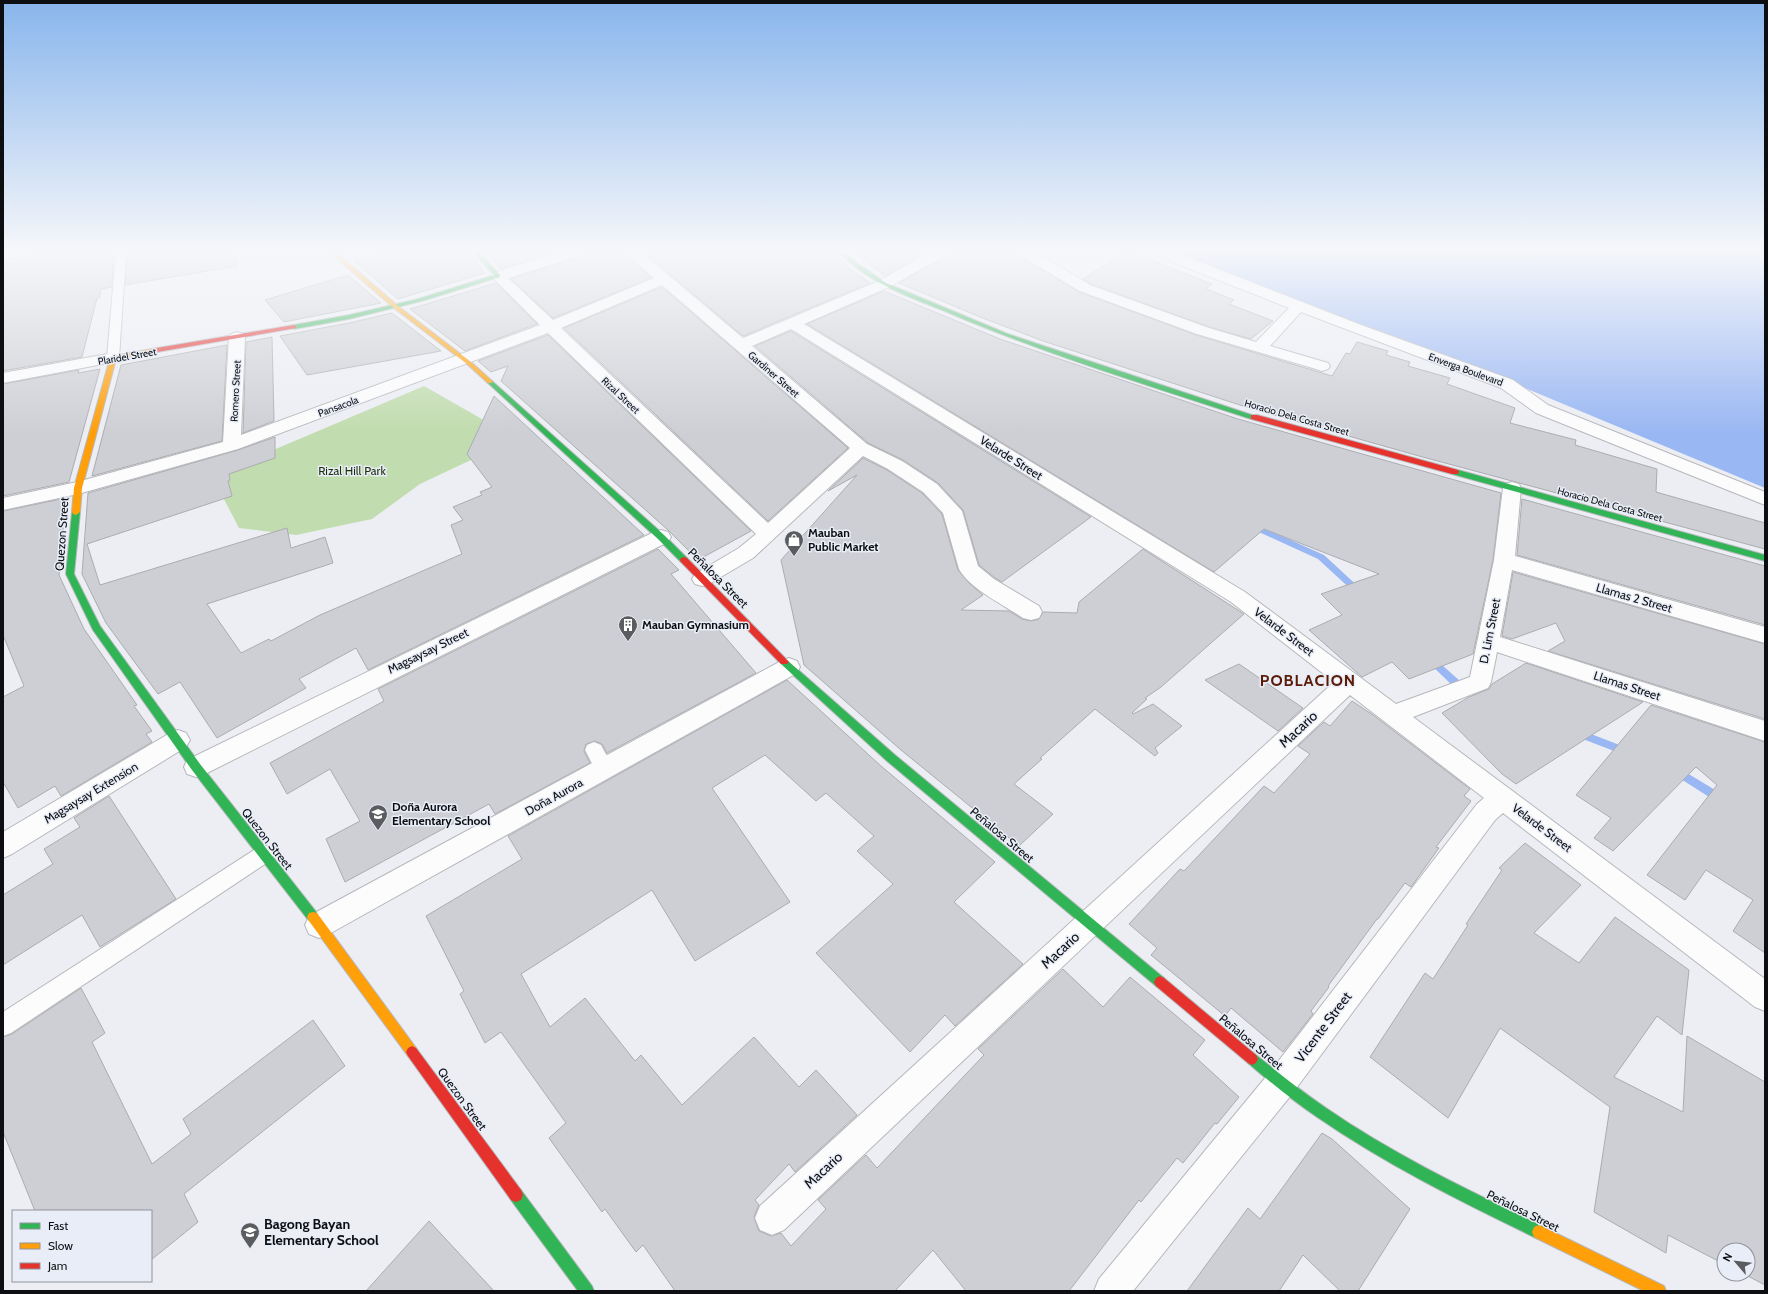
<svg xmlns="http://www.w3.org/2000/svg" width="1768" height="1294" viewBox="0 0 1768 1294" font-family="Cabin,sans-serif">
  <rect width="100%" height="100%" fill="#eceef4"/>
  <path fill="#c1dcae" d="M 424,386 L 496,427 L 509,442 L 420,484 L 372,519 L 296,535 L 239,528 L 212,476 Z"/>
  <path fill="#99b7f3" d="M 1173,252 L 1765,252 L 1765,488 L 1525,388 Z"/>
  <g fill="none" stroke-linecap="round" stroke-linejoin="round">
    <g fill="#99b7f3" fill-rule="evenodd">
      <path d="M 1253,523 L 1324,555 L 1362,590 L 1363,592 L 1362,594 L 1356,594 L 1318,559 L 1250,528 L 1249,526 L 1250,524 Z"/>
      <path d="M 1431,657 L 1434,658 L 1460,681 L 1462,684 L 1460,687 L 1454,687 L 1428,662 L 1426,660 L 1428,658 Z"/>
      <path d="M 1578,729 L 1630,749 L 1632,752 L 1630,755 L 1627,756 L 1575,736 L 1573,733 L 1575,730 Z"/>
      <path d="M 1677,767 L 1725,796 L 1726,799 L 1725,802 L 1721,803 L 1717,802 L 1673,774 L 1672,771 L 1673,768 Z"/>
    </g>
  </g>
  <g fill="#cdcfd4" stroke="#abacb0">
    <path d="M 52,252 L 114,252 L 112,287 L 101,289 L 99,298 L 97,298 L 82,357 L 3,371 L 3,260 L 25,255 L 25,257 Z"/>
    <path d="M 127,252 L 236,252 L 237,266 L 125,285 Z"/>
    <path d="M 383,252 L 468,252 L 485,273 L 398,299 L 354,261 Z"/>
    <path d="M 486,252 L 555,252 L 501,269 Z"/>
    <path d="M 585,252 L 624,252 L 651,278 L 553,318 L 511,279 L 582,256 Z"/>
    <path d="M 644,252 L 834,252 L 849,268 L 870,283 L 743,336 Z"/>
    <path d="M 854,252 L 926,252 L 885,276 Z"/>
    <path d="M 949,252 L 1012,252 L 1079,292 L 1196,335 L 1332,376 L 1346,353 L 1350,354 L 1357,342 L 1388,351 L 1386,355 L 1410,362 L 1408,366 L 1450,378 L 1447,384 L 1515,408 L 1510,423 L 1576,440 L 1575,445 L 1657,469 L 1656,492 L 1765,523 L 1765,549 L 1419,456 L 1246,407 L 1043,341 L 980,317 L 899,283 L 947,256 Z"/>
    <path d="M 1125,252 L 1130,252 L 1212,284 L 1206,289 L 1234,300 L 1229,304 L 1273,321 L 1251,339 L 1209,327 L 1091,284 L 1083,279 Z"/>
    <path d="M 348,275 L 381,303 L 284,322 L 265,300 Z"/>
    <path d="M 496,283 L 537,324 L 465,351 L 410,309 Z"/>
    <path d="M 662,287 L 848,448 L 768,521 L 564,328 Z"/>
    <path d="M 884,291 L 1000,339 L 1238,419 L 1501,493 L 1493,560 L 1473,654 L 1409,679 L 1392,662 L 1362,677 L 1309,630 L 1342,615 L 1321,594 L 1379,574 L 1264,529 L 1214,572 L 807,324 Z"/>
    <path d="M 392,313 L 441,351 L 307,375 L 280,336 L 349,323 Z"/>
    <path d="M 791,331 L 1091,517 L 1002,582 L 995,578 L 979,565 L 963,510 L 938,483 L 903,460 L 868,443 L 755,346 Z"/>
    <path d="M 548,335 L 751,531 L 698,560 L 669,531 L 501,381 L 508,366 L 491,372 L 478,361 Z"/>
    <path d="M 272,337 L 274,421 L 243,433 L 246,342 Z"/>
    <path d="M 227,345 L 222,441 L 92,476 L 121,365 Z"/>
    <path d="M 100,369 L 69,482 L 3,496 L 3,384 L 79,370 L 78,373 Z"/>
    <path d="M 494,396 L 644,535 L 368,670 L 356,648 L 299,679 L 306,688 L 217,738 L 180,682 L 158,694 L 106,623 L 82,574 L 88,493 L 238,450 L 275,437 L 275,458 L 229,474 L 230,480 L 228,481 L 232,496 L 87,544 L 100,585 L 287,528 L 291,548 L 325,537 L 333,563 L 207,604 L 241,653 L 269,639 L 271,641 L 320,615 L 462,554 L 451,525 L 463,520 L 453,507 L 482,495 L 480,492 L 492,487 L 467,454 Z"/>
    <path d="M 863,458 L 887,470 L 922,493 L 942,514 L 958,570 L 970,584 L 983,595 L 961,610 L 1009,611 L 1022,619 L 1031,621 L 1039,619 L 1043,612 L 1077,613 L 1079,602 L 1143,549 L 1244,614 L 1161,687 L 1145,698 L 1147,699 L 1132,713 L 1133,714 L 1153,704 L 1182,726 L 1155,748 L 1158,753 L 1155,756 L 1095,709 L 1040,758 L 1042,759 L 1014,784 L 1053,814 L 1019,846 L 901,750 L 804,665 L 781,560 L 857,475 L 828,491 Z"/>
    <path d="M 66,498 L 59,575 L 84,629 L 137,705 L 134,706 L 152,731 L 146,734 L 152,742 L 61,796 L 55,786 L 18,808 L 3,782 L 3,697 L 24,686 L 3,635 L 3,511 Z"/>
    <path d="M 1522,499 L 1765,566 L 1765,625 L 1517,555 Z"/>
    <path d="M 658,549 L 679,570 L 671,574 L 756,673 L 607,753 L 602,744 L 595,741 L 586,744 L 584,751 L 590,763 L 495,814 L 489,804 L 345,882 L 326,839 L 360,821 L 330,769 L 287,794 L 270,763 L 384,701 L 378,689 Z"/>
    <path d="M 1513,572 L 1765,644 L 1765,719 L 1548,651 L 1565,641 L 1556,623 L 1512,639 L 1502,636 Z"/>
    <path d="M 1526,663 L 1643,702 L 1516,784 L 1502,774 L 1442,713 L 1469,697 L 1489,689 L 1492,684 Z"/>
    <path d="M 1239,664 L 1303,708 L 1278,731 L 1205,680 Z"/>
    <path d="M 787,680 L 881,766 L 995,862 L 954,902 L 1023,964 L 955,1026 L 945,1015 L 910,1052 L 816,953 L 893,884 L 857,851 L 874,836 L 826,793 L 816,801 L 765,755 L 712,788 L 790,902 L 695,961 L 652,890 L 521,974 L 550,1027 L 585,998 L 635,1061 L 641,1055 L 682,1105 L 754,1037 L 799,1087 L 816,1070 L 857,1115 L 795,1172 L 789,1164 L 755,1200 L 759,1205 L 754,1217 L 759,1231 L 771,1236 L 781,1233 L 791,1246 L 826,1209 L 818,1200 L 866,1155 L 877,1168 L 984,1055 L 978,1049 L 1063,969 L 1103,1007 L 1130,977 L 1205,1040 L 1193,1055 L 1239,1097 L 1217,1124 L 1215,1123 L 1183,1163 L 1177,1158 L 1141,1202 L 1139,1200 L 1069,1291 L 966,1291 L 933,1250 L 895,1291 L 675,1291 L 643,1245 L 636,1252 L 605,1209 L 602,1212 L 549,1138 L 566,1123 L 501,1032 L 485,1043 L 460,994 L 464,991 L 426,916 L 522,859 L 508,836 Z"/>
    <path d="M 1352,701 L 1373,715 L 1470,789 L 1464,796 L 1471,801 L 1436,847 L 1439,848 L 1411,887 L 1405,883 L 1378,919 L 1377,919 L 1328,986 L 1329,987 L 1311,1011 L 1313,1014 L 1283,1052 L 1231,1008 L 1225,1016 L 1151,955 L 1157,948 L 1129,924 L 1180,869 L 1184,871 L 1264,786 L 1274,793 L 1310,754 L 1298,746 L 1324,722 L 1330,726 Z"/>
    <path d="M 1651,705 L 1765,742 L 1765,953 L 1733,931 L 1753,900 L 1706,870 L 1685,900 L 1647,875 L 1717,785 L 1696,767 L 1613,851 L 1594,838 L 1611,818 L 1576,795 Z"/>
    <path d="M 109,796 L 176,899 L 100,947 L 82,915 L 3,965 L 3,895 L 53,864 L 44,849 L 80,827 L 74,818 Z"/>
    <path d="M 1525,843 L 1581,885 L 1534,933 L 1579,963 L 1615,917 L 1689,970 L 1682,1035 L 1657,1016 L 1614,1077 L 1683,1112 L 1687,1036 L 1765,1082 L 1765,1285 L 1744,1274 L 1748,1274 L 1748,1250 L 1724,1250 L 1724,1264 L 1668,1235 L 1666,1253 L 1594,1212 L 1610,1107 L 1500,1028 L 1448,1118 L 1370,1057 L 1425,973 L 1433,979 L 1468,925 L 1466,924 L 1502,870 L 1499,868 Z"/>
    <path d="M 81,988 L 105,1033 L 92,1042 L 152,1164 L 191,1134 L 183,1119 L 313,1020 L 345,1066 L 184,1194 L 198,1222 L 151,1260 L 151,1211 L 35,1211 L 3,1132 L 3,1037 L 12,1034 Z"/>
    <path d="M 1322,1133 L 1332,1139 L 1410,1209 L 1358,1291 L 1340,1291 L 1303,1255 L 1279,1291 L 1187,1291 L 1248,1208 L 1260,1219 Z"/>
    <path d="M 429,1221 L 494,1291 L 366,1291 Z"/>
  </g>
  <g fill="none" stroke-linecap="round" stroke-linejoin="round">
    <defs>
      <g id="lane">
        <path d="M 116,252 L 126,252 L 119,358 L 117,361 L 109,361 L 107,358 Z"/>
        <path d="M 594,742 L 601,745 L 614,769 L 612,775 L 605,777 L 598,775 L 585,750 L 587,745 Z"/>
        <path d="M 264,845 L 271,848 L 274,854 L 271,860 L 11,1033 L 3,1036 L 3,1012 L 257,848 Z"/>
      </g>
      <g id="street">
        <path d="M 3,252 L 22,252 L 20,255 L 3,259 Z"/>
        <path d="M 561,252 L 584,252 L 582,255 L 508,278 L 553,320 L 654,278 L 625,252 L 641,252 L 743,338 L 879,281 L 930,252 L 948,252 L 946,255 L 889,287 L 804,324 L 1245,592 L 1396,704 L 1470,677 L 1494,560 L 1503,488 L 1505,484 L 1512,482 L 1519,484 L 1521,488 L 1515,556 L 1765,627 L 1765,643 L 1512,570 L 1500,637 L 1765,721 L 1765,741 L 1497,652 L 1491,682 L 1488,688 L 1413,717 L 1765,979 L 1765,1011 L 1755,1007 L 1503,813 L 1495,820 L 1292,1094 L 1133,1291 L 1094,1291 L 1099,1279 L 1270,1072 L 1477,804 L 1484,798 L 1350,695 L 784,1230 L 772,1235 L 760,1230 L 755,1218 L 760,1206 L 1334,682 L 1231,602 L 791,329 L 752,346 L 867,444 L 902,461 L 937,484 L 962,511 L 978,566 L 994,579 L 1039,606 L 1042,612 L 1039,618 L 1031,620 L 1023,618 C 1004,605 970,589 959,569 L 943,513 L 923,492 L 888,469 L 863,456 L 753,558 L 709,584 L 702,586 L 695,584 L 692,579 L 695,574 L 739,548 L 756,534 L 548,333 L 238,449 L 78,494 L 3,510 L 3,498 L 77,482 L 223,442 L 229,337 L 231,334 L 237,332 L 243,334 L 245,337 L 241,435 L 540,325 L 491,276 L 493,273 ZM 662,285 L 850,448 L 768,523 L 561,328 Z"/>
        <path d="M 1018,252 L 1036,252 L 1090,285 L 1209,328 L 1256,342 L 1289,308 L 1155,255 L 1153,252 L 1174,252 L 1361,325 L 1513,380 L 1548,405 L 1765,492 L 1765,505 L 1536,413 L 1501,388 L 1301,312 L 1270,346 L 1328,363 L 1330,366 L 1328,369 L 1322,371 L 1316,369 L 1197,334 L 1080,291 L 1020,255 Z"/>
        <path d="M 113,353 L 119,355 L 121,358 L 119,361 L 3,383 L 3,373 Z"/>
        <path d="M 661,530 L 668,532 L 671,537 L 668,542 L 205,774 L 196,777 L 187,774 L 184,767 L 187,760 L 654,532 Z"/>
        <path d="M 789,658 L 797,661 L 800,667 L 797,673 L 329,934 L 319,938 L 309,934 L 305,925 L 309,916 L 781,661 Z"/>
        <path d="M 178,730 L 186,733 L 190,740 L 186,747 L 12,854 L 3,858 L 3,832 L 170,733 Z"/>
      </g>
      <g id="fast">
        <path d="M 473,252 L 479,252 L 500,275 L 500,277 L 422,301 L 349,319 L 294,329 L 291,327 L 294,325 L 349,315 L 418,299 L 494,275 Z"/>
        <path d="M 839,252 L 846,252 L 857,263 L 886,283 L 1008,334 L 1258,417 L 1254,419 L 1251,419 C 1150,386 1048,355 949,313 C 910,297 869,284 839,252 Z"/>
        <path d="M 490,380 L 492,381 L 664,535 L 687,558 L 688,560 L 687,562 L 681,562 L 658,539 L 488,383 L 487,382 Z"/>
        <path d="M 1452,470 L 1458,470 L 1765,555 L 1765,561 L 1452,474 Z"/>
        <path d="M 76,509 L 80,512 L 74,574 L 100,626 L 200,764 L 317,913 L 319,917 L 317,921 L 313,922 L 309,921 L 192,770 L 93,630 L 66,574 L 72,512 Z"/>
        <path d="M 784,659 L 787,660 L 895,755 L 1164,978 L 1166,982 L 1164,986 L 1160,988 L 1156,986 L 887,761 L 781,664 L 779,662 L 781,660 Z"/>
        <path d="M 1252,1053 L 1256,1055 C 1279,1073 1302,1092 1326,1108 C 1394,1155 1470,1191 1544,1227 L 1546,1232 L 1544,1237 L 1539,1239 L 1534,1237 C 1460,1201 1385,1164 1317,1117 C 1293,1101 1270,1082 1248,1063 L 1246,1059 L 1248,1055 Z"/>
        <path d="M 516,1188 L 521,1190 L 592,1286 L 594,1291 L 578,1291 L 511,1200 L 509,1195 L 511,1190 Z"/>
      </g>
      <g id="slow">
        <path d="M 329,252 L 336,252 L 398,306 L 471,362 L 492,381 L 492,383 L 488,383 L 467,364 L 394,308 Z"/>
        <path d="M 157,348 L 160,350 L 159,351 L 116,359 L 82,488 L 80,512 L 76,515 L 73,514 L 72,512 L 74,488 L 110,358 L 113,356 Z"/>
        <path d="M 313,912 L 317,913 L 416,1048 L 418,1052 L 416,1056 L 412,1058 L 408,1056 L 309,921 L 307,917 L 309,913 Z"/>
        <path d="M 1539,1225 L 1664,1286 L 1666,1291 L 1644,1291 L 1534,1237 L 1532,1232 L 1534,1227 Z"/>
      </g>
      <g id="jam">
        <path d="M 294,325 L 296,326 L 296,328 L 157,352 L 154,350 L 157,348 Z"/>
        <path d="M 1251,415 L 1257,415 L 1458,470 L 1459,472 L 1458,474 L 1452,474 L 1251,419 Z"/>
        <path d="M 684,557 L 687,558 L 787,660 L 789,662 L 787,664 L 781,664 L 681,562 L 680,560 L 681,558 Z"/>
        <path d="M 1160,976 L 1164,978 L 1256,1055 L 1258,1059 L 1256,1063 L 1252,1065 L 1248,1063 L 1156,986 L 1154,982 L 1156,978 Z"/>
        <path d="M 412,1046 L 416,1048 L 521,1190 L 523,1195 L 521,1200 L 516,1202 L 511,1200 L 408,1056 L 406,1052 L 408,1048 Z"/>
      </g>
    </defs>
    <use href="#lane" stroke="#b6b8bc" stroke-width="2"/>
    <use href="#street" stroke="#b6b8bc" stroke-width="2"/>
    <use href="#fast" stroke="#b6b8bc" stroke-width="2"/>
    <use href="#slow" stroke="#b6b8bc" stroke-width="2"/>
    <use href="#jam" stroke="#b6b8bc" stroke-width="2"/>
    <use href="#lane" fill="#fcfcfd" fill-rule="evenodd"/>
    <use href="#street" fill="#fcfcfd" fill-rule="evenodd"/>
    <use href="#fast" fill="#30b455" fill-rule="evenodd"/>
    <use href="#slow" fill="#ff9f0a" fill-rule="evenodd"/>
    <use href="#jam" fill="#e5322d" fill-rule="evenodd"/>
  </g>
  <linearGradient id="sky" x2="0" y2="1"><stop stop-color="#88b5ec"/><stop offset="0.58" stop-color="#f6f7fa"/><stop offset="1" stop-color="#f6f7fa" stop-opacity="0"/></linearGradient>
  <rect width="1768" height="433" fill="url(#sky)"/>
  <defs>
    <symbol id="shop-pin" viewBox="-11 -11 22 30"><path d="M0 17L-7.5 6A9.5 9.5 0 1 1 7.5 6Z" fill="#5a5c60" stroke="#e8edf7"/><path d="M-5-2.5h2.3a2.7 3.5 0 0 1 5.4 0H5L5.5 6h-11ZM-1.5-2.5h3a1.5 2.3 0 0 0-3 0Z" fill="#fff"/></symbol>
    <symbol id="building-pin" viewBox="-11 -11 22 30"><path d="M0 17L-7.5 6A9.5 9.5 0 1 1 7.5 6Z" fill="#5a5c60" stroke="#e8edf7"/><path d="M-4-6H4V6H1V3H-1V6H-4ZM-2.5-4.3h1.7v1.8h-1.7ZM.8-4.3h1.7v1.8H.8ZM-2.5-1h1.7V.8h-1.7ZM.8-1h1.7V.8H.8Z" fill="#fff"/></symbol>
    <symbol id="school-pin" viewBox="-11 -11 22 30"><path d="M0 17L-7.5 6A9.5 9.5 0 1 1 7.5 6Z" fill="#5a5c60" stroke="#e8edf7"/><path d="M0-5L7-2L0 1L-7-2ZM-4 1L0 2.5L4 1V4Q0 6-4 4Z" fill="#fff"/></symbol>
  </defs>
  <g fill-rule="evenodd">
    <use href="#shop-pin" x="783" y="529" width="22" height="30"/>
    <use href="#building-pin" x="617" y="614" width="22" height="30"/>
    <use href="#school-pin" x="367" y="803" width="22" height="30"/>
    <use href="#school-pin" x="239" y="1221" width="22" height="30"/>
  </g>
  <g text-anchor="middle" stroke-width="3" stroke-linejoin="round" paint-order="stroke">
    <g font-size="10" fill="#0c0e11" stroke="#e8edf7">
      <text transform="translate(127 356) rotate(-10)" y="4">Plaridel Street</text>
      <text transform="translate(1466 369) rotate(20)" y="4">Enverga Boulevard</text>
      <text transform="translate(774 374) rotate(41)" y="4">Gardiner Street</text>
      <text transform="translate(235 391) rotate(-87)" y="4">Romero Street</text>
      <text transform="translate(621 395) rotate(43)" y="4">Rizal Street</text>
      <text transform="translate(338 406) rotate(-20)" y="4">Pansacola</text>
      <text transform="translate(1297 417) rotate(16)" y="4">Horacio Dela Costa Street</text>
      <text transform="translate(1610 504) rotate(15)" y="4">Horacio Dela Costa Street</text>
    </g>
    <g font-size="12" fill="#0c0e11" stroke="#e8edf7">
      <text transform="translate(1011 458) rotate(32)" y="4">Velarde Street</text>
      <text transform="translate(62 534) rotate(-86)" y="4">Quezon Street</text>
      <text transform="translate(718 578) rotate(45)" y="4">Peñalosa Street</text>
      <text transform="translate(1634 598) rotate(16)" y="4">Llamas 2 Street</text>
      <text transform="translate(1490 631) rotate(-79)" y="4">D. Lim Street</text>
      <text transform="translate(1284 632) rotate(37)" y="4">Velarde Street</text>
      <text transform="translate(428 651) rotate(-26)" y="4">Magsaysay Street</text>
      <text transform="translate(1627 686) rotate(18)" y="4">Llamas Street</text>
      <text transform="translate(91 793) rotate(-31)" y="4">Magsaysay Extension</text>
      <text transform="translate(554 797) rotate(-29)" y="4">Doña Aurora</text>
      <text transform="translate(1542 828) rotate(37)" y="4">Velarde Street</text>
      <text transform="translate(1002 835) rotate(40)" y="4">Peñalosa Street</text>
      <text transform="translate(267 839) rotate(52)" y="4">Quezon Street</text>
      <text transform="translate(1251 1042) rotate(40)" y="4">Peñalosa Street</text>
      <text transform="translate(462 1099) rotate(54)" y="4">Quezon Street</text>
      <text transform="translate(1523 1211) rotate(26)" y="4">Peñalosa Street</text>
    </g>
    <g font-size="12" fill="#1d2f0a" stroke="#e8edf7">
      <text x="352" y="475">Rizal Hill Park</text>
    </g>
    <g font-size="12" font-weight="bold" fill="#0c0e11" stroke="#e8edf7" text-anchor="start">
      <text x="808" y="537">Mauban<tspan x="808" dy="14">Public Market</tspan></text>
      <text x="642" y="629">Mauban Gymnasium</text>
      <text x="392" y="811">Doña Aurora<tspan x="392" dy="14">Elementary School</tspan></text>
    </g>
    <g font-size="14" fill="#0c0e11" stroke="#e8edf7">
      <text transform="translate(1298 729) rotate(-43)" y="5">Macario</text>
      <text transform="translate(1060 950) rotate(-43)" y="5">Macario</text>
      <text transform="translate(1323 1027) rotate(-53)" y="5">Vicente Street</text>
      <text transform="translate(823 1170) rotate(-43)" y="5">Macario</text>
    </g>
    <g font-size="14" font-weight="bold" fill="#0c0e11" stroke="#e8edf7" text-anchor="start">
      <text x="264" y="1229">Bagong Bayan<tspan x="264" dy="16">Elementary School</tspan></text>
    </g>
    <g font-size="16" font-weight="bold" letter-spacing="1" fill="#5b1b04" stroke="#e8edf7">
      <text x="1308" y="686">POBLACION</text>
    </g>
  </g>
  <rect width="1768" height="1294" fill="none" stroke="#0c0e11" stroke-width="8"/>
  <rect x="12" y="1210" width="140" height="72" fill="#e8edf7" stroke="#90949b"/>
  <rect x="20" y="1223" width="20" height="6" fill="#30b455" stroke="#90949b"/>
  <text x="48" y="1230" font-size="12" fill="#0c0e11">Fast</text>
  <rect x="20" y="1243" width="20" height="6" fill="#ff9f0a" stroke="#90949b"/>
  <text x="48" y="1250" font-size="12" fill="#0c0e11">Slow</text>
  <rect x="20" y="1263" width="20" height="6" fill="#e5322d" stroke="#90949b"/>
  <text x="48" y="1270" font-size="12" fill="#0c0e11">Jam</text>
  <g transform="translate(1736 1262) rotate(298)"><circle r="19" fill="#e8edf7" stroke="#90949b"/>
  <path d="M0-3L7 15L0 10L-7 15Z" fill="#5a5c60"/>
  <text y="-6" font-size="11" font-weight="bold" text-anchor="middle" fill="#0c0e11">N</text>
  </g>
</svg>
